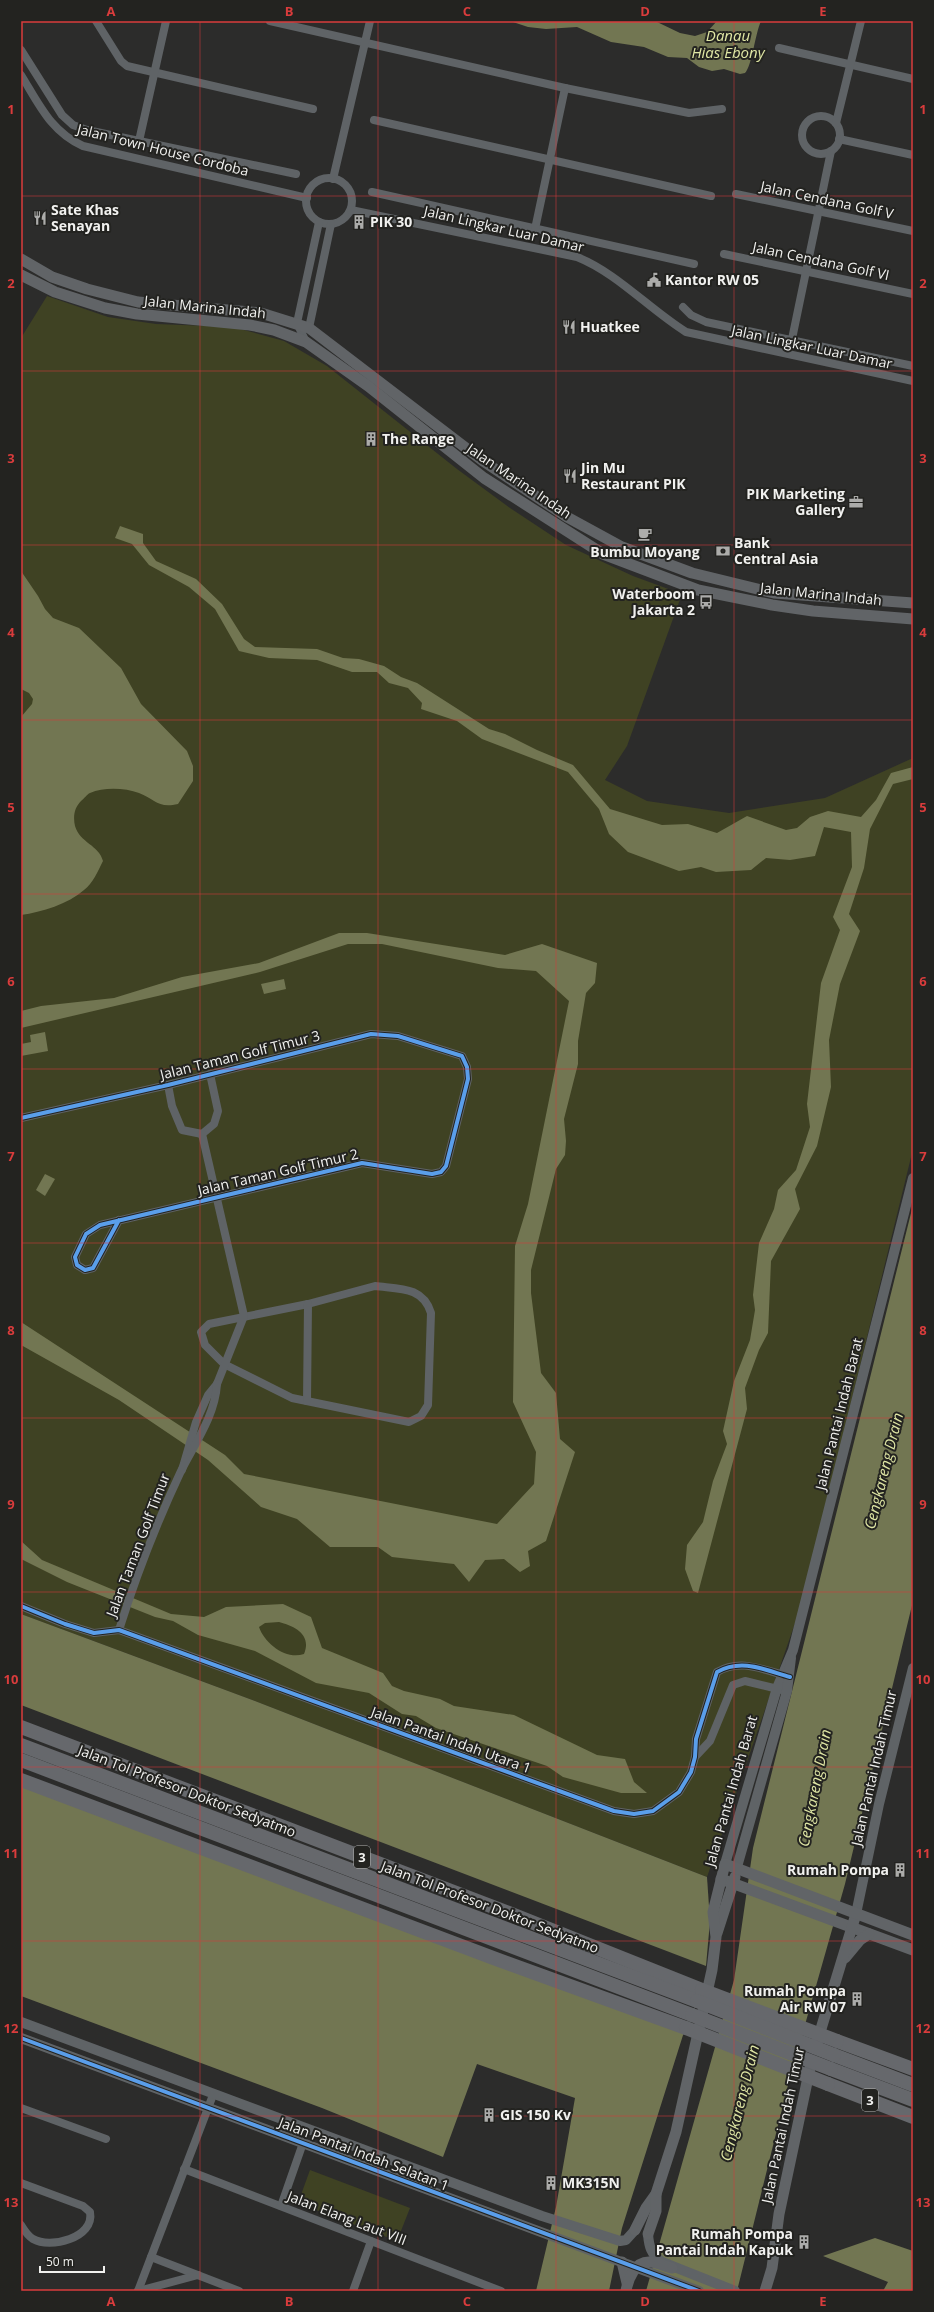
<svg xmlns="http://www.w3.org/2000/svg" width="934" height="2312" viewBox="0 0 934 2312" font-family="'Open Sans',sans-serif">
  <rect width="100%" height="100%" fill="#2c2c2b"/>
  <g fill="#3f4223">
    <path d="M 47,296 L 108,317 L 156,324 L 233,327 L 284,341 L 327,366 L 457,469 L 510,508 L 566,545 L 633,576 L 682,594 L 627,746 L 605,780 L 647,801 L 729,813 L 825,798 L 913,758 L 913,1149 L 802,1603 L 707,1877 L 255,1701 L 21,1614 L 21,338 Z"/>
    <path d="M 310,2170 L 410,2208 L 397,2241 L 298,2203 Z"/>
  </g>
  <g fill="#727652" fill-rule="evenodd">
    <path d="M 510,21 L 655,21 L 680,33 L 695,36 L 707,32 L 717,21 L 761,21 C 755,34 752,66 745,73 L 740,74 L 724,69 L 712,71 L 699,67 L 687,58 L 668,57 L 644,47 L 611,42 L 577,27 L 546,29 L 528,27 Z"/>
    <path d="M 120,526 L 143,534 L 143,543 L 156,561 L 196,579 L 222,604 L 244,639 L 255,647 L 317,649 L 343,658 L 359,659 L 384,666 L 401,677 L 417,683 L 489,729 L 505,734 L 537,750 L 573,765 L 610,809 L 662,825 L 688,824 L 717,833 L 747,816 L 786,830 L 797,828 L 810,817 L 828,811 L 861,817 L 876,800 L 891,773 L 913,767 L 913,779 L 893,784 L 870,829 L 864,868 L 849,914 L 860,931 L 840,984 L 829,1040 L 831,1087 L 817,1146 L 795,1189 L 800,1209 L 771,1261 L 768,1333 L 759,1350 L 745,1388 L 747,1409 L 698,1593 L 693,1591 L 685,1569 L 687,1545 L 703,1522 L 713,1481 L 727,1444 L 723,1431 L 734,1381 L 750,1340 L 755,1310 L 753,1295 L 759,1243 L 774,1209 L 778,1190 L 796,1170 L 810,1127 L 807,1104 L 821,983 L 840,930 L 833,917 L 852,867 L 851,832 L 824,827 L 815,856 L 790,860 L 766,858 L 751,870 L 716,872 L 701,867 L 679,871 L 628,852 L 609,834 L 599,809 L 568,772 L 482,739 L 457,721 L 421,709 L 422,703 L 408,688 L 389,683 L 377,672 L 352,672 L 317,660 L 269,658 L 239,651 L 215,609 L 189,587 L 149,565 L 132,544 L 115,538 Z"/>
    <path d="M 21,571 L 38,596 L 45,609 L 53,618 L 79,628 L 121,668 L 141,704 L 187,751 L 193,766 L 193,781 L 178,804 C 158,809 155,799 139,793 C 125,788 104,787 90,793 C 87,794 84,799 81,801 C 74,808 73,817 75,826 C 80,843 99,845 103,861 C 98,871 93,883 84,890 C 68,904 42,912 21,915 L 21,717 L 32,704 L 33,699 L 29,693 L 21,689 Z"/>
    <path d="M 339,933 L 367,933 L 505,955 L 542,944 L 597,963 L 595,983 L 586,993 L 578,1041 L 578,1064 L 564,1119 L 566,1141 L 565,1155 L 556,1169 L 531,1270 L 531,1293 L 541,1373 L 556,1393 L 560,1439 L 575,1452 L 546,1541 L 528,1551 L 530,1566 L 520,1572 L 504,1559 L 485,1560 L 469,1582 L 454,1564 L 392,1557 L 378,1547 L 330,1547 L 297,1519 L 261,1507 L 208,1460 L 119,1400 L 21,1345 L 21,1322 L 225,1455 L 244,1474 L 497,1524 L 534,1484 L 536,1452 L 513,1402 L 515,1246 L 528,1204 L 569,1001 L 536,971 L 498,968 L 382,944 L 348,944 L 260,972 L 21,1028 L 21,1011 L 41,1006 L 114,998 L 182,977 L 259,963 Z"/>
    <path d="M 284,979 L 286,989 L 264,994 L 261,984 Z"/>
    <path d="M 45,1032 L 48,1051 L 21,1056 L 21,1044 L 31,1042 L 30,1035 Z"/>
    <path d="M 45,1174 L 55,1179 L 45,1196 L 36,1190 Z"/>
    <path d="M 913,1205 L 913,1601 L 845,1884 L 789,2081 L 737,2291 L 646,2291 L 734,1980 L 753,1848 Z"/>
    <path d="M 21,1541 L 42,1560 L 171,1614 L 204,1617 L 226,1607 L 283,1604 L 311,1617 L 322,1648 L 383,1673 L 392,1686 L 404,1691 L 440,1699 L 454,1706 L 514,1715 L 597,1755 L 625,1759 L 634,1782 L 647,1793 L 621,1793 L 563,1777 L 547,1766 L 436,1728 L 416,1716 L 402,1714 L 369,1693 L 316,1683 L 255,1651 L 198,1635 L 173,1621 L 155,1617 L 67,1582 L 21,1559 ZM 279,1622 C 295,1626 312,1635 304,1654 C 286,1660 265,1644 259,1627 L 265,1623 Z"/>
    <path d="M 21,1614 L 255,1701 L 707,1877 L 710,1921 L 706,1966 L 21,1705 Z"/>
    <path d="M 21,1783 L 684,2032 L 622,2228 L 609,2291 L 536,2291 L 556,2207 L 575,2098 L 477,2064 L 443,2157 L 322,2108 L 21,1996 Z"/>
    <path d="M 875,2238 L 913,2251 L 913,2291 L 883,2291 L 888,2282 L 823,2256 Z"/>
  </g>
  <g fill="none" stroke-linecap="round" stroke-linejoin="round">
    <g stroke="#5f6366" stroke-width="8">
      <path d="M 96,21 L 121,61 L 127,66 L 313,109"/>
      <path d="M 270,21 L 565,88 L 689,113 L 722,109"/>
      <path d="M 779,48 L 913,79"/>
      <path d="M 21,50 L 62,115 L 73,125 L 87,130 L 296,174"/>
      <path d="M 21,75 C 39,104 51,132 83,146 L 307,198"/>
      <circle cx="821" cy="135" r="19"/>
      <path d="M 374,120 L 711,196"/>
      <path d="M 836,123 L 861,21"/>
      <path d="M 839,139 L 913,155"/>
      <path d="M 139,141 L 166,21"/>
      <circle cx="329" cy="201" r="23"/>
      <path d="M 333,179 L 370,21"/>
      <path d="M 372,192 L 694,264"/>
      <path d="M 736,194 L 913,231"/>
      <path d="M 351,210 L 577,257 C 617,273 649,309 686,332 L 913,381"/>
      <path d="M 535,229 L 565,88"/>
      <path d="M 724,254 L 913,294"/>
      <path d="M 683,307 L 691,315 L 706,322 L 913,366"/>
      <path d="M 309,328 L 331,224"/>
      <path d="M 792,339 L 831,151"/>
      <path d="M 306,342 L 297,323 L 319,222"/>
      <path d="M 168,1085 L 172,1106 L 182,1130 L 202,1134 L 214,1124 L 218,1111 L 210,1074"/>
      <path d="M 21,1118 L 168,1085 L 371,1034 L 398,1036 L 462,1056 L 467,1067 L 468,1079 L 446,1166 L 441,1172 L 432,1174 L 362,1163 L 100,1225 L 86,1234 L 75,1257 L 77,1265 L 85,1270 L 93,1268 L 119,1220"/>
      <path d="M 375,1286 C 398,1289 423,1286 431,1313 L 428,1405 L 421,1416 L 409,1422 L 292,1398 L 224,1364 L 205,1345 L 201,1332 L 209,1324 L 308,1304 Z"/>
      <path d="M 307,1401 L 308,1304"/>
      <path d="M 182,1470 L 196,1422 L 208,1395 L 217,1384 L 244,1316 L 202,1134"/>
      <path d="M 21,1606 L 65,1624 L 94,1633 L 119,1630 L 614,1811 L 634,1814 L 653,1811 L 679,1792 L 691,1772 L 695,1757 L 696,1739 L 717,1672 C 741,1658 763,1670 788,1676"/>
      <path d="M 119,1630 C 136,1576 157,1522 181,1471 C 195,1443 215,1416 217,1384"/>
      <path d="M 695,1757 L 710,1741 L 733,1685 L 745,1681 L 782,1690"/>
      <path d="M 21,2108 L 106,2139"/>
      <path d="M 184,2169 L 501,2291"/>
      <path d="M 21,2183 L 83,2206 L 90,2212 C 95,2238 50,2249 33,2239 C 28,2236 24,2230 21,2225"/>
      <path d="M 281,2206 L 303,2143"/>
      <path d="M 151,2257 L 239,2291"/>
      <path d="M 138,2291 L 213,2095"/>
      <path d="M 138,2291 L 198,2275"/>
      <path d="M 353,2291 L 371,2241"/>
    </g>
    <g stroke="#5f6366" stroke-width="10">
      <path d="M 725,1864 L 777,1688 L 793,1650 L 913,1178"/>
      <path d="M 737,1867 L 787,1691 L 791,1658"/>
      <path d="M 856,1914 L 879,1804 L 913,1668"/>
      <path d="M 21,2022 L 542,2216 L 620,2241 L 626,2240 L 635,2230"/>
      <path d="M 21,2038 L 699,2291"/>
      <path d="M 648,2234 C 649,2247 651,2254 662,2262 L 735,2291"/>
    </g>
    <g stroke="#616467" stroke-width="11">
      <path d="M 21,259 L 52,277 L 87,289 L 138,302 L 261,313 L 309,328 L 483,461 L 567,517 L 622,547 L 692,573 L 774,593 L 913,603"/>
      <path d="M 21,275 L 55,292 L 105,308 L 137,314 L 250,325 L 274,330 L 306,342 L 368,386 L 484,478 L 603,554 L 698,590 L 772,605 L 813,611 L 913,619"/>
      <path d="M 721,1879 L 913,1950"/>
      <path d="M 717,1933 L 735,1877"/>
      <path d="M 845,1958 L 860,1940 L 869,1934"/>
      <path d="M 817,2042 L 856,1914"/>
      <path d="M 635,2230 L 646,2208 L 656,2194 L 676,2132 L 712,1970 L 716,1937 L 713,1912 L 725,1864 L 913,1935"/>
      <path d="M 648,2234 L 656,2211 L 656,2194"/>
      <path d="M 622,2262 L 627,2283"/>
      <path d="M 626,2291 C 628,2279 635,2261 650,2262 C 658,2262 665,2267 672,2268"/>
      <path d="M 765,2291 L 772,2268 L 779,2214 L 810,2068"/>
    </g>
    <g stroke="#66686c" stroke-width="14">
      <path d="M 21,1727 L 509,1913 L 702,1990"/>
      <path d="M 21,1745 L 697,2001"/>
      <path d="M 21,1760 L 692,2015"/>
      <path d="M 21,1780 L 496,1959 L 686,2028"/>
      <path d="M 837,2041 L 913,2069"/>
      <path d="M 834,2055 L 913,2085"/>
      <path d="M 831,2069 L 913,2100"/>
      <path d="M 828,2084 L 913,2117"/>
    </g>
    <g stroke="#66686c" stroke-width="14">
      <path d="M 702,1990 L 837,2041"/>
      <path d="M 697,2001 L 834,2055"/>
      <path d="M 692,2015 L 831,2069"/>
      <path d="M 686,2028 L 828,2084"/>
    </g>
    <defs>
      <g id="cycleway">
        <path d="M 21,1118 L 168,1085 L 371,1034 L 398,1036 L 462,1056 L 467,1067 L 468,1079 L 446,1166 L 441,1172 L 432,1174 L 362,1163 L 100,1225 L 86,1234 L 75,1257 L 77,1265 L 85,1270 L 93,1268 L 119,1220"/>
        <path d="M 21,1606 L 65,1624 L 94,1633 L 119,1630 L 614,1811 L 634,1814 L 653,1811 L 679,1792 L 691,1772 L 695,1757 L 696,1739 L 717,1672 C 742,1658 765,1670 790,1677"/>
        <path d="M 21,2038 L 699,2291"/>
      </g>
    </defs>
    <use href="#cycleway" stroke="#232320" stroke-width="6"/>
    <use href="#cycleway" stroke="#5a9eea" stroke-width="4"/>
  </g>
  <path fill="none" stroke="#d93c3c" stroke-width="1" stroke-opacity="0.55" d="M 200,21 L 200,2291M 378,21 L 378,2291M 556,21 L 556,2291M 734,21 L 734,2291M 21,196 L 913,196M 21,371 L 913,371M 21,545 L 913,545M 21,720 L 913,720M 21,894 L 913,894M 21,1069 L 913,1069M 21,1243 L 913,1243M 21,1418 L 913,1418M 21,1592 L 913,1592M 21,1767 L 913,1767M 21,1941 L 913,1941M 21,2116 L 913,2116"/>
  <defs>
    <symbol id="restaurant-bare" viewBox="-9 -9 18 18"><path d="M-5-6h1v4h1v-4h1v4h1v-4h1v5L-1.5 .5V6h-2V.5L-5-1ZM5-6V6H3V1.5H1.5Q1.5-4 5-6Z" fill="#acacaa" stroke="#232320" stroke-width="2.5" paint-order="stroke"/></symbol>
    <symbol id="building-bare" viewBox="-9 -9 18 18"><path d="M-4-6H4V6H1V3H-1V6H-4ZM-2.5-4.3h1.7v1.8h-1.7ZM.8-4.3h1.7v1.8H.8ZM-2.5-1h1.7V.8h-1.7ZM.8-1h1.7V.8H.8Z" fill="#acacaa" stroke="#232320" stroke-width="2.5" paint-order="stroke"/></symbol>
    <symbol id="civic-bare" viewBox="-9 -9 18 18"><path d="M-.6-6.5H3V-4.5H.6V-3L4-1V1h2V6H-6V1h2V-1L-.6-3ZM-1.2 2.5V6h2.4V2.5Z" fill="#acacaa" stroke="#232320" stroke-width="2.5" paint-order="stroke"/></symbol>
    <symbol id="office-bare" viewBox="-9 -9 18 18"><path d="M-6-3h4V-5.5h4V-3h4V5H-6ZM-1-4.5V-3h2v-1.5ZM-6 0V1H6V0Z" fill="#acacaa" stroke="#232320" stroke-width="2.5" paint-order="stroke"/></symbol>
    <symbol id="cafe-bare" viewBox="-9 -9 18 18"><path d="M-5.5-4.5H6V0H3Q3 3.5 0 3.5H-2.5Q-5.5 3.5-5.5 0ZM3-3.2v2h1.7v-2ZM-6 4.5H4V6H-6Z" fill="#acacaa" stroke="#232320" stroke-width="2.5" paint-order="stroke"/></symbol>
    <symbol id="bank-bare" viewBox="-9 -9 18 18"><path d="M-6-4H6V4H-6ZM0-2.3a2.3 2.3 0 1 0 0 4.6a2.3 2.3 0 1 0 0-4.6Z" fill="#acacaa" stroke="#232320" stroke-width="2.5" paint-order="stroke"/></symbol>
    <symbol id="bus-bare" viewBox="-9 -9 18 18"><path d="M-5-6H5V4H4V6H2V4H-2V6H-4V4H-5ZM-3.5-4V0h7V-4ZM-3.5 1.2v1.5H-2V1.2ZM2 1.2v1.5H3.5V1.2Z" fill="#acacaa" stroke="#232320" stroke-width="2.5" paint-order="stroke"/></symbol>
  </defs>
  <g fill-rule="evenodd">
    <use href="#restaurant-bare" x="30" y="208" width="20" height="20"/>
    <use href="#building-bare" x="349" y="212" width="20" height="20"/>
    <use href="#civic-bare" x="644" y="270" width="20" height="20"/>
    <use href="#restaurant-bare" x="559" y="317" width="20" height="20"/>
    <use href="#building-bare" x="361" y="429" width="20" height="20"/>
    <use href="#restaurant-bare" x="560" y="466" width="20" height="20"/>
    <use href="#office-bare" x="846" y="492" width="20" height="20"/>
    <use href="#cafe-bare" x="635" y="524" width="20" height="20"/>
    <use href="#bank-bare" x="713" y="541" width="20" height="20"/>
    <use href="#bus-bare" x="696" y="592" width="20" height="20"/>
    <use href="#building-bare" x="890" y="1860" width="20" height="20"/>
    <use href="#building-bare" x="847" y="1989" width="20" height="20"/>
    <use href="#building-bare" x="479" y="2105" width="20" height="20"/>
    <use href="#building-bare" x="541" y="2173" width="20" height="20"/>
    <use href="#building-bare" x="794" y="2232" width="20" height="20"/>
  </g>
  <g text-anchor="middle" stroke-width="4" stroke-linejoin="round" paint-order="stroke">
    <g fill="#232320" stroke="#b3b3b1" stroke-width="1">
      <rect x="354" y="1846" width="16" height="22" rx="3"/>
      <rect x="862" y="2089" width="16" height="22" rx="3"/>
    </g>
    <g font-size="13" font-weight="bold" fill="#f1f1ef">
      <text x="362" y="1862">3</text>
      <text x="870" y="2105">3</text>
    </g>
    <g font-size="14" fill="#f1f1ef" stroke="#232320">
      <text transform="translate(163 150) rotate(14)" y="5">Jalan Town House Cordoba</text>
      <text transform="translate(827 200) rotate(12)" y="5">Jalan Cendana Golf V</text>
      <text transform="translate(504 229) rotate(13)" y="5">Jalan Lingkar Luar Damar</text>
      <text transform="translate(821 261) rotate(12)" y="5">Jalan Cendana Golf VI</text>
      <text transform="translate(205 307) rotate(6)" y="5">Jalan Marina Indah</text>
      <text transform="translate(812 347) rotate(12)" y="5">Jalan Lingkar Luar Damar</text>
      <text transform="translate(519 481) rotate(34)" y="5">Jalan Marina Indah</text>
      <text transform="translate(821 594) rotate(6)" y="5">Jalan Marina Indah</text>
      <text transform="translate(240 1055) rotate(-14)" y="5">Jalan Taman Golf Timur 3</text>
      <text transform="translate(278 1172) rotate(-13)" y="5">Jalan Taman Golf Timur 2</text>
      <text transform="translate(839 1414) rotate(-76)" y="5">Jalan Pantai Indah Barat</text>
      <text transform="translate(138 1545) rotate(-69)" y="5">Jalan Taman Golf Timur</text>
      <text transform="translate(451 1740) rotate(20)" y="5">Jalan Pantai Indah Utara 1</text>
      <text transform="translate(874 1768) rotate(-77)" y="5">Jalan Pantai Indah Timur</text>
      <text transform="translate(187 1791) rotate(21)" y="5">Jalan Tol Profesor Doktor Sedyatmo</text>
      <text transform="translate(731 1791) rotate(-74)" y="5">Jalan Pantai Indah Barat</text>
      <text transform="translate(490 1907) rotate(21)" y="5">Jalan Tol Profesor Doktor Sedyatmo</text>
      <text transform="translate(783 2125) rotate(-78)" y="5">Jalan Pantai Indah Timur</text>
      <text transform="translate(364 2154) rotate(21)" y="5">Jalan Pantai Indah Selatan 1</text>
      <text transform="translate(347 2218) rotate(21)" y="5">Jalan Elang Laut VIII</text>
    </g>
    <g font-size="14" font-weight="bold" fill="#f1f1ef" stroke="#232320" text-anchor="start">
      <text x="51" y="215">Sate Khas<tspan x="51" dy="16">Senayan</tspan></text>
      <text x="370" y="227">PIK 30</text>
      <text x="665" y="285">Kantor RW 05</text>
      <text x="580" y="332">Huatkee</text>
      <text x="382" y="444">The Range</text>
      <text x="581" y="473">Jin Mu<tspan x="581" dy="16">Restaurant PIK</tspan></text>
      <text x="845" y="499" text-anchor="end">PIK Marketing<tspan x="845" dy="16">Gallery</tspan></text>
      <text x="734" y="548">Bank<tspan x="734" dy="16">Central Asia</tspan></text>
      <text x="645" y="557" text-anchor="middle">Bumbu Moyang</text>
      <text x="695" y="599" text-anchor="end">Waterboom<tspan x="695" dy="16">Jakarta 2</tspan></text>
      <text x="889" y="1875" text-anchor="end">Rumah Pompa</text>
      <text x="846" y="1996" text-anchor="end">Rumah Pompa<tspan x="846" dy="16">Air RW 07</tspan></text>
      <text x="500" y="2120">GIS 150 Kv</text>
      <text x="562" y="2188">MK315N</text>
      <text x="793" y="2239" text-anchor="end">Rumah Pompa<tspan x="793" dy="16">Pantai Indah Kapuk</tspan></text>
    </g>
    <g font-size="15" font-style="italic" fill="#e0e7a5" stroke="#232320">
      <text x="728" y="41">Danau<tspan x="728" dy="17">Hias Ebony</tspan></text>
      <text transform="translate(884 1471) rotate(-76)" y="5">Cengkareng Drain</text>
      <text transform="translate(815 1788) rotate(-79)" y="5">Cengkareng Drain</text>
      <text transform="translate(740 2103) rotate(-76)" y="5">Cengkareng Drain</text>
    </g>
  </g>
  <rect width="934" height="2312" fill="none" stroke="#232320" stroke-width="44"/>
  <path d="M40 2266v6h64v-6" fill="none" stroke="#f1f1ef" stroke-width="2"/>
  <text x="46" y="2266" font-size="12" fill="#f1f1ef" stroke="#232320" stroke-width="3" paint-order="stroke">50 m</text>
  <rect x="22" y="22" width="890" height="2268" fill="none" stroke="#d93c3c" stroke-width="1.5"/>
  <g font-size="13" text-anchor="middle" font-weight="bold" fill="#d93c3c">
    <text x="111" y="16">A</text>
    <text x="289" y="16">B</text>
    <text x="467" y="16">C</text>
    <text x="645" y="16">D</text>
    <text x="823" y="16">E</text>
    <text x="11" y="114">1</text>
    <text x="923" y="114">1</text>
    <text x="11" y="288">2</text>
    <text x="923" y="288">2</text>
    <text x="11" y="463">3</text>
    <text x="923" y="463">3</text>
    <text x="11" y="637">4</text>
    <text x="923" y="637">4</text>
    <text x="11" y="812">5</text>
    <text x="923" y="812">5</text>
    <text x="11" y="986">6</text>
    <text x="923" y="986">6</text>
    <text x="11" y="1161">7</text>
    <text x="923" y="1161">7</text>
    <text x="11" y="1335">8</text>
    <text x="923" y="1335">8</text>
    <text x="11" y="1509">9</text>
    <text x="923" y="1509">9</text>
    <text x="11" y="1684">10</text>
    <text x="923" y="1684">10</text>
    <text x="11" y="1858">11</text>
    <text x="923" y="1858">11</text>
    <text x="11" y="2033">12</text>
    <text x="923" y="2033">12</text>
    <text x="11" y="2207">13</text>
    <text x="923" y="2207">13</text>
    <text x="111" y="2306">A</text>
    <text x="289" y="2306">B</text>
    <text x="467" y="2306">C</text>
    <text x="645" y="2306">D</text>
    <text x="823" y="2306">E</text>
  </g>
</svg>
